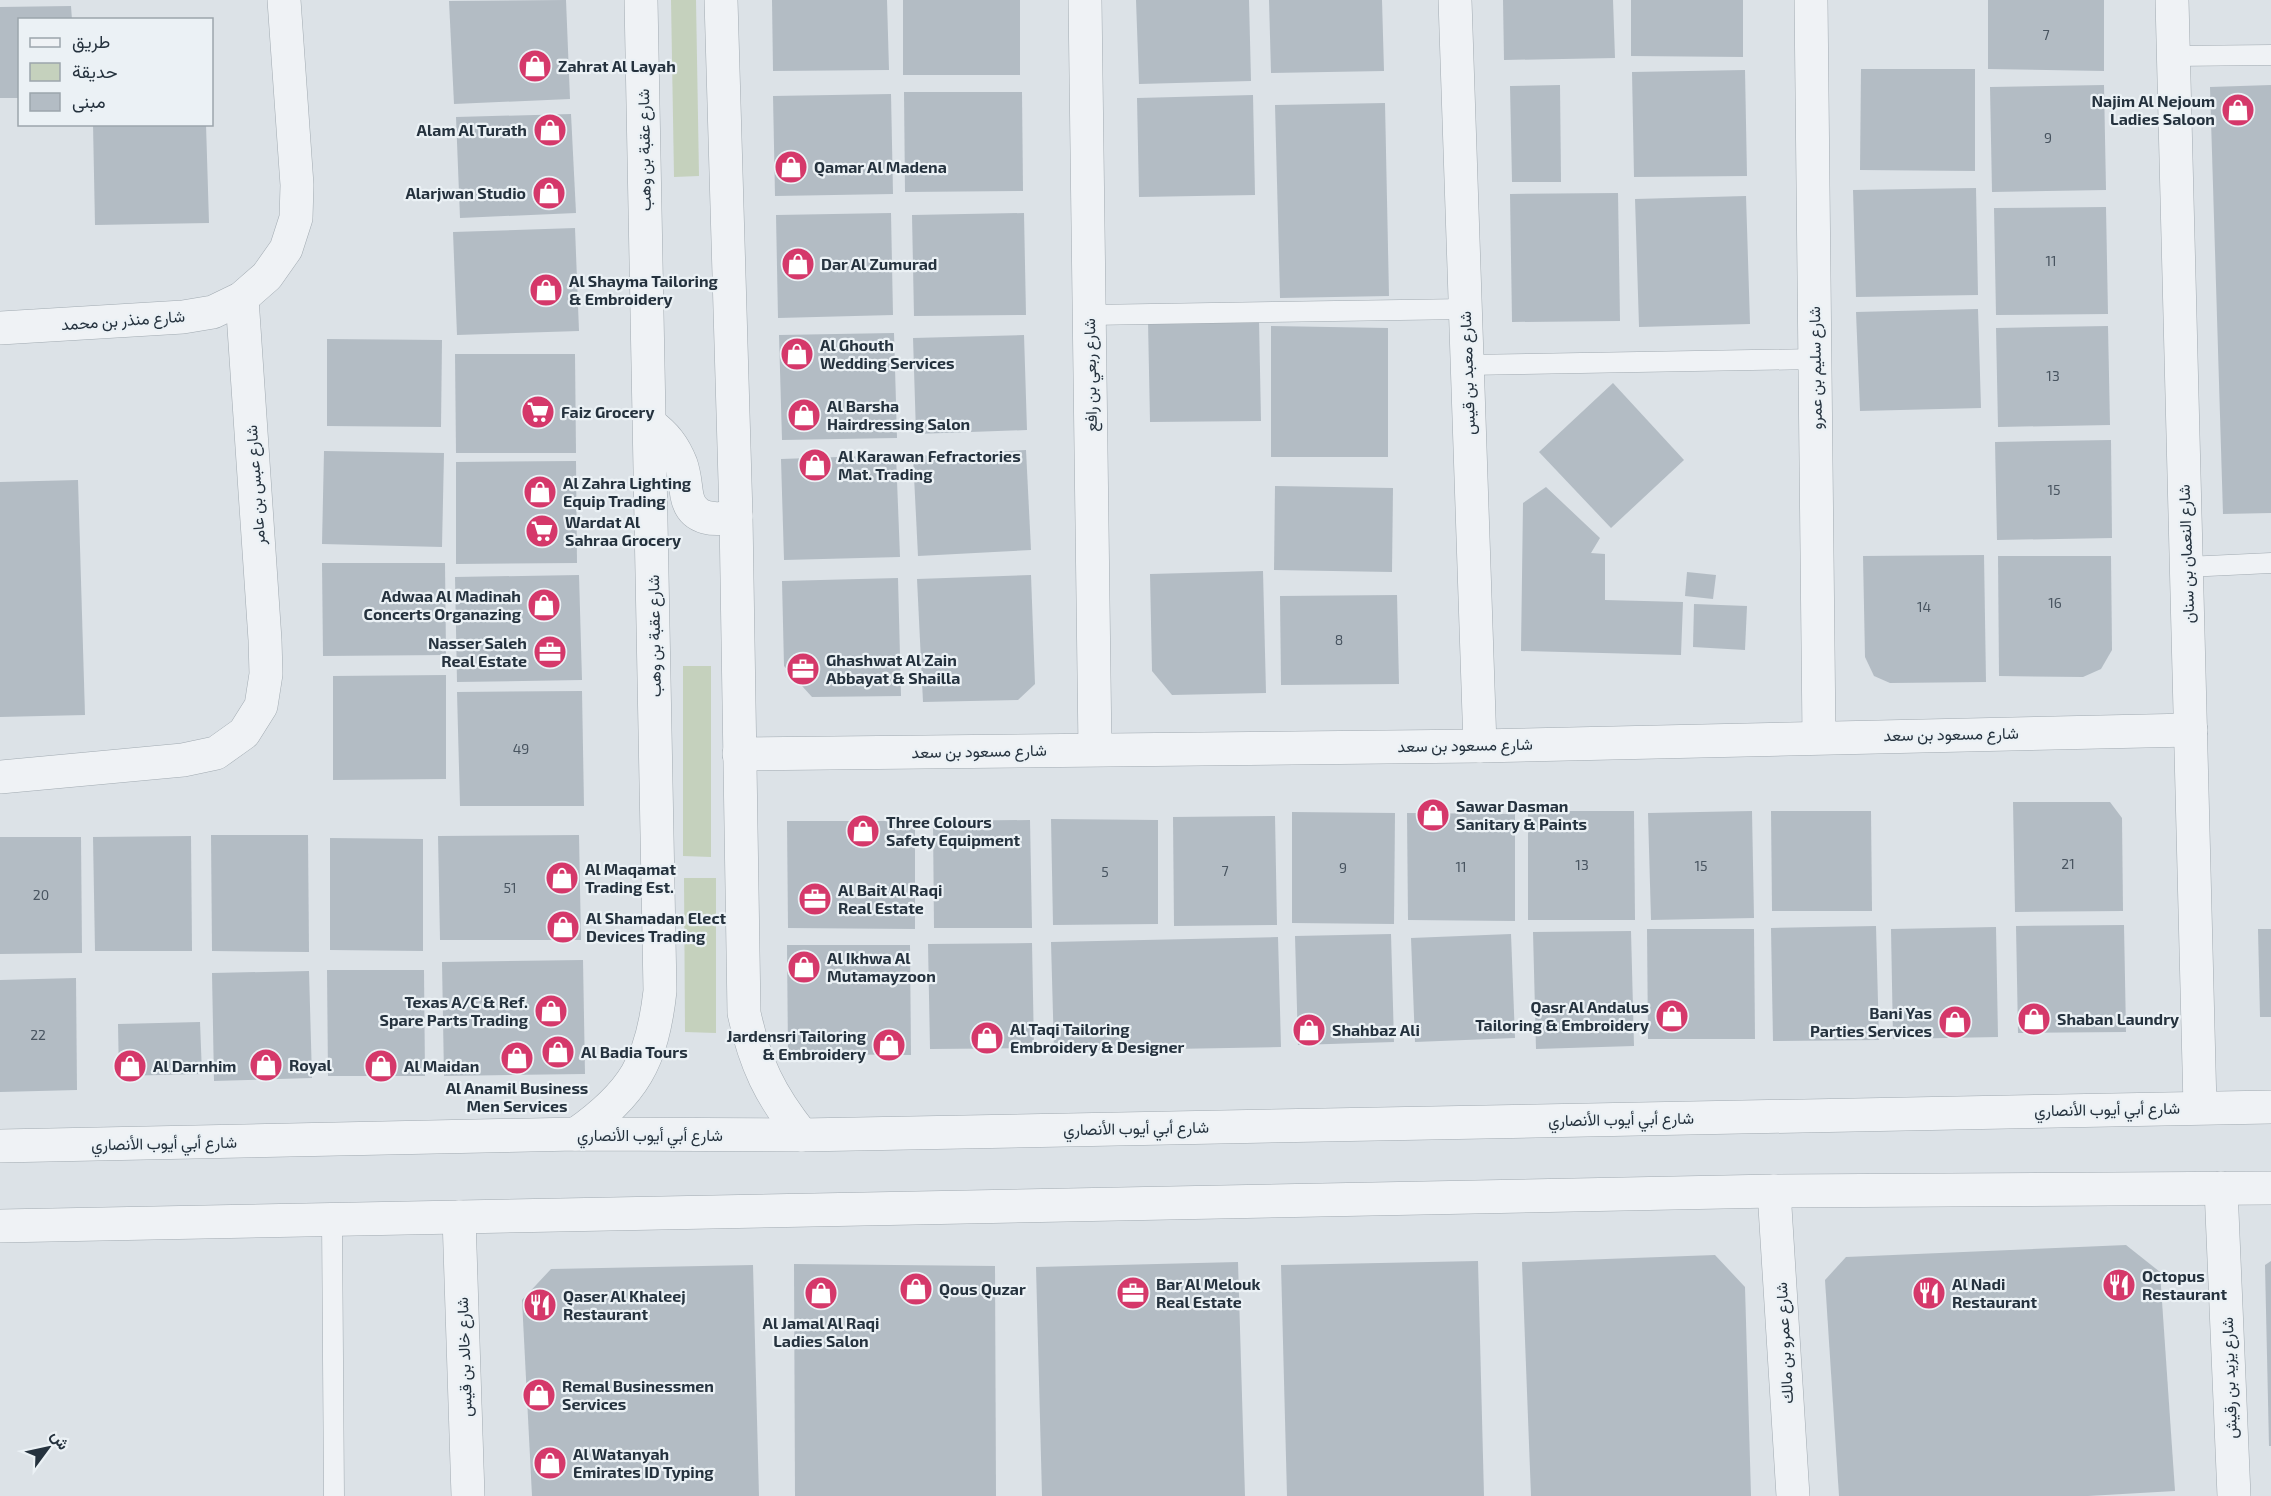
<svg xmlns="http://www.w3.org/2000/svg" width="2271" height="1496" viewBox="0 0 2271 1496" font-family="'Exo 2',Vazirmatn,sans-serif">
  <rect width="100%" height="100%" fill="#dce2e7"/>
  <g fill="#c5d1bd">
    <path d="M 671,0 L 696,0 L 699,176 L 674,177 Z"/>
    <path d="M 683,666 L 711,666 L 711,857 L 683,856 Z"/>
    <path d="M 684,878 L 716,878 L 716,1033 L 685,1032 Z"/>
  </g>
  <g fill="#b3bcc4">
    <path d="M 566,0 L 570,99 L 454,104 L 449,1 Z"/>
    <path d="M 772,0 L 887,0 L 889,70 L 773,71 Z"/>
    <rect x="903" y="0" width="117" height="75"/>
    <path d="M 1136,0 L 1249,0 L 1251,81 L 1139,84 Z"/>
    <path d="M 1269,0 L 1382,0 L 1384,71 L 1271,73 Z"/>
    <path d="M 1503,0 L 1613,0 L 1615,58 L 1504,60 Z"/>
    <path d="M 1631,0 L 1743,0 L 1743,57 L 1631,56 Z"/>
    <path d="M 1988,0 L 2104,0 L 2104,71 L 1988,69 Z"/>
    <path d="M 71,6 L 72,20 L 20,20 L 20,98 L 0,98 L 0,7 Z"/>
    <path d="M 1861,69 L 1975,69 L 1975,171 L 1860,170 Z"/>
    <path d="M 1745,70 L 1747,176 L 1634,177 L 1632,72 Z"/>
    <path d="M 1560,85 L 1561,182 L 1512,182 L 1510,86 Z"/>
    <path d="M 2104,85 L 2106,190 L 1992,192 L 1990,87 Z"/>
    <path d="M 2271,85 L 2271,513 L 2223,514 L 2210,87 Z"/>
    <path d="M 904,92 L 1022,92 L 1023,191 L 905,192 Z"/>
    <path d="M 891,94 L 893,194 L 775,196 L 773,96 Z"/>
    <path d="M 1253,95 L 1255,195 L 1139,197 L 1137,98 Z"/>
    <path d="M 1385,103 L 1389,296 L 1280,298 L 1275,105 Z"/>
    <path d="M 571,114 L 576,213 L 460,218 L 456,117 Z"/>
    <path d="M 93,124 L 206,124 L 209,223 L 95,225 Z"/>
    <path d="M 1976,188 L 1978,295 L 1856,297 L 1853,190 Z"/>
    <path d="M 1618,193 L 1620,321 L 1512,322 L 1510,194 Z"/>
    <path d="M 1746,196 L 1750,324 L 1639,327 L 1635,199 Z"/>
    <path d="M 2106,207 L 2108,314 L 1996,315 L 1994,208 Z"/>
    <path d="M 891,213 L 893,315 L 778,318 L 776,215 Z"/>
    <path d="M 1024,213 L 1026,315 L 914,316 L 912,215 Z"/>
    <path d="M 575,228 L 579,331 L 457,335 L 453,232 Z"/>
    <path d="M 1978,309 L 1981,408 L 1860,411 L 1856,312 Z"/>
    <path d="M 1259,320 L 1261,421 L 1150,422 L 1148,321 Z"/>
    <path d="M 1271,326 L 1388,328 L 1388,457 L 1271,457 Z"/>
    <path d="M 2108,326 L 2110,425 L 1998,427 L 1996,328 Z"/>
    <path d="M 894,333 L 897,438 L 782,440 L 779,335 Z"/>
    <path d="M 1024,335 L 1027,430 L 916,434 L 913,338 Z"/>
    <path d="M 327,339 L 442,340 L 441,427 L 327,426 Z"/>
    <path d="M 455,354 L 575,354 L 576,453 L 456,453 Z"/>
    <path d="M 1613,383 L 1684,460 L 1611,528 L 1539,452 Z"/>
    <path d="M 2111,440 L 2112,538 L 1997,540 L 1995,442 Z"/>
    <path d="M 1026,450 L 1031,550 L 918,556 L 913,456 Z"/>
    <path d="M 324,451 L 444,453 L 442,547 L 322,544 Z"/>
    <path d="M 896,455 L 900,557 L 784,560 L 781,459 Z"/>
    <path d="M 576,461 L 577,563 L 456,564 L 456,462 Z"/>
    <path d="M 78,480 L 85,715 L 0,717 L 0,482 Z"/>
    <path d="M 1275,486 L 1393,488 L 1392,572 L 1274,570 Z"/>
    <path d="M 1546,487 L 1600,538 L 1591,553 L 1605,554 L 1605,600 L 1683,602 L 1681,655 L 1521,651 L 1523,503 Z"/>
    <path d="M 1984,555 L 1986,682 L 1890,683 L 1874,676 L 1865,657 L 1863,556 Z"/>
    <path d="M 1998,556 L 2111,556 L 2112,650 L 2101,669 L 2083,677 L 1999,676 Z"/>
    <path d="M 322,563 L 445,563 L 446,655 L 323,656 Z"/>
    <path d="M 1263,571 L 1266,693 L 1172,695 L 1152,671 L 1150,574 Z"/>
    <path d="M 1687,572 L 1716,575 L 1713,599 L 1685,596 Z"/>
    <path d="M 579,575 L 582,680 L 457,682 L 455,577 Z"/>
    <path d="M 1031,575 L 1035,684 L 1018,700 L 923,702 L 917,579 Z"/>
    <path d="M 898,578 L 901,696 L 812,697 L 784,666 L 782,581 Z"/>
    <path d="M 1397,595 L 1399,684 L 1281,685 L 1280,596 Z"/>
    <path d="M 1694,604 L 1747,606 L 1745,650 L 1693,647 Z"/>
    <path d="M 446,675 L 446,779 L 333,780 L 333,676 Z"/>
    <path d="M 582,691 L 584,806 L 460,806 L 457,692 Z"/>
    <path d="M 2013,802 L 2110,802 L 2122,818 L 2123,911 L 2015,912 Z"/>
    <path d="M 1528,811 L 1634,811 L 1635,920 L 1528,920 Z"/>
    <path d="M 1752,811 L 1754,918 L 1651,920 L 1648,813 Z"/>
    <path d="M 1771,811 L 1871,811 L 1872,911 L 1772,911 Z"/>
    <path d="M 1292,812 L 1395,813 L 1394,924 L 1292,923 Z"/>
    <path d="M 1407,813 L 1515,814 L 1515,921 L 1408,920 Z"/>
    <path d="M 1275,816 L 1277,925 L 1174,926 L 1173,817 Z"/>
    <path d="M 1051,819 L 1158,820 L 1158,924 L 1053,925 Z"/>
    <path d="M 1030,820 L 1032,928 L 934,928 L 933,821 Z"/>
    <path d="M 787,821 L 915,821 L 915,929 L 788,928 Z"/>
    <path d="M 211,835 L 308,835 L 309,952 L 212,951 Z"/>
    <path d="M 579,835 L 581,940 L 440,940 L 438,836 Z"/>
    <path d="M 191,836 L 192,951 L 95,951 L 93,837 Z"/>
    <path d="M 0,837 L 81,837 L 82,953 L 0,954 Z"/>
    <path d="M 330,838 L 423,839 L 423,951 L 330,950 Z"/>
    <path d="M 2124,925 L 2126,1032 L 2018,1033 L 2016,926 Z"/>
    <path d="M 1876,926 L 1879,1040 L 1773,1041 L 1771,928 Z"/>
    <path d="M 1996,927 L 1998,1037 L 1893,1039 L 1891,929 Z"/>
    <path d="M 1647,929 L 1754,929 L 1755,1039 L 1648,1039 Z"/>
    <path d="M 2258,929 L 2271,929 L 2271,1017 L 2260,1017 Z"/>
    <path d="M 1631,931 L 1634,1046 L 1536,1049 L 1533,932 Z"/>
    <path d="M 1391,934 L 1394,1042 L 1298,1045 L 1295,936 Z"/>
    <path d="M 1511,934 L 1515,1038 L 1415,1042 L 1411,938 Z"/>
    <path d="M 1278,937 L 1281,1047 L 1054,1051 L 1051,942 Z"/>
    <path d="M 1032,943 L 1034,1048 L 930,1049 L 928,944 Z"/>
    <path d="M 787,945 L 910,945 L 911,1055 L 788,1054 Z"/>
    <path d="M 583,960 L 585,1074 L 444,1076 L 442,962 Z"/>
    <path d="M 327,970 L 424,970 L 425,1076 L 328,1076 Z"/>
    <path d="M 309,971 L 312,1078 L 214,1081 L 212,973 Z"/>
    <path d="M 76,978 L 77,1090 L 0,1092 L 0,980 Z"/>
    <path d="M 200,1022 L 202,1074 L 119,1076 L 118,1024 Z"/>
    <path d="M 2126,1245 L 2160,1272 L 2175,1491 L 2088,1496 L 1839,1496 L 1825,1280 L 1846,1257 Z"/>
    <path d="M 1715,1255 L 1745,1287 L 1751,1496 L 1531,1496 L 1522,1262 Z"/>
    <path d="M 1478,1261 L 1484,1496 L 1287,1496 L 1281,1265 Z"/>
    <path d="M 2271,1261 L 2271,1446 L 2269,1446 L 2265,1265 Z"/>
    <path d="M 1238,1262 L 1245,1496 L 1042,1496 L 1036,1267 Z"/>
    <path d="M 794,1264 L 995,1266 L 996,1496 L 795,1496 Z"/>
    <path d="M 753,1265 L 759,1496 L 532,1496 L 522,1300 L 551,1269 Z"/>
  </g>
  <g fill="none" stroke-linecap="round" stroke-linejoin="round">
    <defs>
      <g id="service">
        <path d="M 2174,56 L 2271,55"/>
        <path d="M 1090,315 L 1465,309"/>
        <path d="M 1467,365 L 1815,359"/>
        <path d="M 2186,567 L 2271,563"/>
        <path d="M 332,1220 L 334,1496"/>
      </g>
      <g id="minor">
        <path d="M 1085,0 L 1095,749"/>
        <path d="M 1455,0 L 1480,746"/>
        <path d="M 1811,0 L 1819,737"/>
        <path d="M 2172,0 L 2200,1107"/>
        <path d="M 0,328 L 183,317 L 213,312 L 242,298 L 267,276 L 286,249 L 296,218 L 297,185 L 284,0"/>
        <path d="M 739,754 L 1480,746 L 2191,730"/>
        <path d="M 0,777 L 183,760 L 216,753 L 244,733 L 261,706 L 266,674 L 265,640 L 242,298"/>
        <path d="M 2221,1188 L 2234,1496"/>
        <path d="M 1774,1191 L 1793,1496"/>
        <path d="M 459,1217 L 468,1496"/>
      </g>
      <g id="tertiary">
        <path d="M 721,0 L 736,516 L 744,1013 C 755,1064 770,1095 802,1135"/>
        <path d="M 650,424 C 665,435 674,446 681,464 C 685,475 685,485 687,496 C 692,521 716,521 736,516"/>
        <path d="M 576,1134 C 634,1093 652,1062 660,991 L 641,0"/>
        <path d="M 0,1146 L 576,1134 L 802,1135 L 2271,1107"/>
        <path d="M 0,1226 L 1774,1191 L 2271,1188"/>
      </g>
    </defs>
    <use href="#service" stroke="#a1aab1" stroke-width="21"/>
    <use href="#minor" stroke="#a1aab1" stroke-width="34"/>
    <use href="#tertiary" stroke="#a1aab1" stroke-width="34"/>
    <use href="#service" stroke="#eff2f5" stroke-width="20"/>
    <use href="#minor" stroke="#eff2f5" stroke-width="33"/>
    <use href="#tertiary" stroke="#eff2f5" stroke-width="33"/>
  </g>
  <defs>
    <symbol id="shop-disc" viewBox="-11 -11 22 22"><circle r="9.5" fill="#d5386a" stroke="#ebf1f5"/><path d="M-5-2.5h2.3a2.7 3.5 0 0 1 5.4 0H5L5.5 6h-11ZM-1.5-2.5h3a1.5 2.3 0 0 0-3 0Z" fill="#fff"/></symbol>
    <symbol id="supermarket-disc" viewBox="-11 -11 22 22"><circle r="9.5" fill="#d5386a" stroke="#ebf1f5"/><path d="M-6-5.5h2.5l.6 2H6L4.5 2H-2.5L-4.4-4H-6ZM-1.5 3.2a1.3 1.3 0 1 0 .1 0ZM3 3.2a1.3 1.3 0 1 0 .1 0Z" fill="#fff"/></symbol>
    <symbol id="office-disc" viewBox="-11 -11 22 22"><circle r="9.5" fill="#d5386a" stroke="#ebf1f5"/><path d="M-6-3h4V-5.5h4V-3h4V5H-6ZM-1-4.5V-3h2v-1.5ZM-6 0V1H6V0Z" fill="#fff"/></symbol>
    <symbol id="restaurant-disc" viewBox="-11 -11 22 22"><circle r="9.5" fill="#d5386a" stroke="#ebf1f5"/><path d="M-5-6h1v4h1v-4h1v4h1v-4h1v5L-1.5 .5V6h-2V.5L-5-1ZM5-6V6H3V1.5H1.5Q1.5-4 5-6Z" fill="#fff"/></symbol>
  </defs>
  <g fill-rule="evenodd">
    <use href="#shop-disc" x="516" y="47" width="38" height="38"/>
    <use href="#shop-disc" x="2219" y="91" width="38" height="38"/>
    <use href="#shop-disc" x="531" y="111" width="38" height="38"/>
    <use href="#shop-disc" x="772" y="148" width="38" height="38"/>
    <use href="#shop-disc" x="530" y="174" width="38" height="38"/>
    <use href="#shop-disc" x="779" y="245" width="38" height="38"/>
    <use href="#shop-disc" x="527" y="271" width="38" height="38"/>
    <use href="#shop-disc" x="778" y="335" width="38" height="38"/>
    <use href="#supermarket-disc" x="519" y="393" width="38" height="38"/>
    <use href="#shop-disc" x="785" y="396" width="38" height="38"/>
    <use href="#shop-disc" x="796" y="446" width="38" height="38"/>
    <use href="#shop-disc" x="521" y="473" width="38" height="38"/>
    <use href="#supermarket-disc" x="523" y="512" width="38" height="38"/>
    <use href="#shop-disc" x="525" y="586" width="38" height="38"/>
    <use href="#office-disc" x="531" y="633" width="38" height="38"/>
    <use href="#office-disc" x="784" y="650" width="38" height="38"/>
    <use href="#shop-disc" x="1414" y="796" width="38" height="38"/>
    <use href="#shop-disc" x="844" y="812" width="38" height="38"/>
    <use href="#shop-disc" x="543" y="859" width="38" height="38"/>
    <use href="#office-disc" x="796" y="880" width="38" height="38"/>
    <use href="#shop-disc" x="544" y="908" width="38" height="38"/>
    <use href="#shop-disc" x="785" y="948" width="38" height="38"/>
    <use href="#shop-disc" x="532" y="992" width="38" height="38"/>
    <use href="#shop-disc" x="1653" y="997" width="38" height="38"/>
    <use href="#shop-disc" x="2015" y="1000" width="38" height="38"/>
    <use href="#shop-disc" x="1936" y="1003" width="38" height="38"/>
    <use href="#shop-disc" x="1290" y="1011" width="38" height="38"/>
    <use href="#shop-disc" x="968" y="1019" width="38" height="38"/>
    <use href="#shop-disc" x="870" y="1026" width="38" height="38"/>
    <use href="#shop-disc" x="539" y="1033" width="38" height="38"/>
    <use href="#shop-disc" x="498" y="1039" width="38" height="38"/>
    <use href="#shop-disc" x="247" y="1046" width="38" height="38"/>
    <use href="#shop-disc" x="111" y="1047" width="38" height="38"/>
    <use href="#shop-disc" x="362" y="1047" width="38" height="38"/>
    <use href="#restaurant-disc" x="2100" y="1266" width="38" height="38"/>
    <use href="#shop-disc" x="897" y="1270" width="38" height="38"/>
    <use href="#shop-disc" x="802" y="1274" width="38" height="38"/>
    <use href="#office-disc" x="1114" y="1274" width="38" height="38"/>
    <use href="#restaurant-disc" x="1910" y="1274" width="38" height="38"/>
    <use href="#restaurant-disc" x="521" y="1286" width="38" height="38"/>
    <use href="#shop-disc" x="520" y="1376" width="38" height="38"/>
    <use href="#shop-disc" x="531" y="1444" width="38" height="38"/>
  </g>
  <g text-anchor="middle" stroke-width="4.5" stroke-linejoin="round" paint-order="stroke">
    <g font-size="14" fill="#485460">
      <text x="2046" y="40">7</text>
      <text x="2048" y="143">9</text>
      <text x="2051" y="266">11</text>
      <text x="2053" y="381">13</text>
      <text x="2054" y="495">15</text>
      <text x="2055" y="608">16</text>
      <text x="1924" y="612">14</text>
      <text x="1339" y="645">8</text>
      <text x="521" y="754">49</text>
      <text x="2068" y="869">21</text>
      <text x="1582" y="870">13</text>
      <text x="1701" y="871">15</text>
      <text x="1461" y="872">11</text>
      <text x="1343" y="873">9</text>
      <text x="1225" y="876">7</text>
      <text x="1105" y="877">5</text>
      <text x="510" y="893">51</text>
      <text x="41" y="900">20</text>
      <text x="38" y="1040">22</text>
    </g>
    <g font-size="16" font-weight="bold" fill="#25323e" stroke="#ebf1f5" text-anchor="start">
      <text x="558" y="72">Zahrat Al Layah</text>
      <text x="2215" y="107" text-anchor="end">Najim Al Nejoum<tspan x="2215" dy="18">Ladies Saloon</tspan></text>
      <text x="527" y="136" text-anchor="end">Alam Al Turath</text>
      <text x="814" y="173">Qamar Al Madena</text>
      <text x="526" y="199" text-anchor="end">Alarjwan Studio</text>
      <text x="821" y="270">Dar Al Zumurad</text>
      <text x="569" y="287">Al Shayma Tailoring<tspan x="569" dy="18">&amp; Embroidery</tspan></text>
      <text x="820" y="351">Al Ghouth<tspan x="820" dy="18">Wedding Services</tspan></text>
      <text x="827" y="412">Al Barsha<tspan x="827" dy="18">Hairdressing Salon</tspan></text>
      <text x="561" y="418">Faiz Grocery</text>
      <text x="838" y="462">Al Karawan Fefractories<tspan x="838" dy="18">Mat. Trading</tspan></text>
      <text x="563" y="489">Al Zahra Lighting<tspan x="563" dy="18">Equip Trading</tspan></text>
      <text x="565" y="528">Wardat Al<tspan x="565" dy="18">Sahraa Grocery</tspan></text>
      <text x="521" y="602" text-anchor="end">Adwaa Al Madinah<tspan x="521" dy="18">Concerts Organazing</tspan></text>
      <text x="527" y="649" text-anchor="end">Nasser Saleh<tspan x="527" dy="18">Real Estate</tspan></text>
      <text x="826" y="666">Ghashwat Al Zain<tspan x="826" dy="18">Abbayat &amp; Shailla</tspan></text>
      <text x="1456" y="812">Sawar Dasman<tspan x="1456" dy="18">Sanitary &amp; Paints</tspan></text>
      <text x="886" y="828">Three Colours<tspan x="886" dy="18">Safety Equipment</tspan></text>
      <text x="585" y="875">Al Maqamat<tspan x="585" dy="18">Trading Est.</tspan></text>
      <text x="838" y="896">Al Bait Al Raqi<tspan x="838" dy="18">Real Estate</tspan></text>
      <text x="586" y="924">Al Shamadan Elect<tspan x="586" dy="18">Devices Trading</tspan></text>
      <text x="827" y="964">Al Ikhwa Al<tspan x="827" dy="18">Mutamayzoon</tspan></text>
      <text x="528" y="1008" text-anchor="end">Texas A/C &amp; Ref.<tspan x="528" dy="18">Spare Parts Trading</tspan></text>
      <text x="1649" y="1013" text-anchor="end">Qasr Al Andalus<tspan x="1649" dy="18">Tailoring &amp; Embroidery</tspan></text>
      <text x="1932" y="1019" text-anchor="end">Bani Yas<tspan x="1932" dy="18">Parties Services</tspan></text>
      <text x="2057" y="1025">Shaban Laundry</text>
      <text x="1010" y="1035">Al Taqi Tailoring<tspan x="1010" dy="18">Embroidery &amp; Designer</tspan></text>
      <text x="1332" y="1036">Shahbaz Ali</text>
      <text x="866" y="1042" text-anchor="end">Jardensri Tailoring<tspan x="866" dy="18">&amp; Embroidery</tspan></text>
      <text x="581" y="1058">Al Badia Tours</text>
      <text x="289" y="1071">Royal</text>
      <text x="153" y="1072">Al Darnhim</text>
      <text x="404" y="1072">Al Maidan</text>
      <text x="517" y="1094" text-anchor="middle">Al Anamil Business<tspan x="517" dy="18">Men Services</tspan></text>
      <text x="2142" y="1282">Octopus<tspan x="2142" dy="18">Restaurant</tspan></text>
      <text x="1156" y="1290">Bar Al Melouk<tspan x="1156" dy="18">Real Estate</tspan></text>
      <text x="1952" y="1290">Al Nadi<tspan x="1952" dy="18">Restaurant</tspan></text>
      <text x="939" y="1295">Qous Quzar</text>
      <text x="563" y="1302">Qaser Al Khaleej<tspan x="563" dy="18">Restaurant</tspan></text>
      <text x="821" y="1329" text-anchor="middle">Al Jamal Al Raqi<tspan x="821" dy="18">Ladies Salon</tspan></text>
      <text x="562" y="1392">Remal Businessmen<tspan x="562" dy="18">Services</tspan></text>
      <text x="573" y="1460">Al Watanyah<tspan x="573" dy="18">Emirates ID Typing</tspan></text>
    </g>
    <g font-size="16" fill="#25323e" stroke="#ebf1f5">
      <text transform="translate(644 150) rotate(-91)" y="6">شارع عقبة بن وهب</text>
      <text transform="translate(123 320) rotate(-4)" y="6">شارع منذر بن محمد</text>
      <text transform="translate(1815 368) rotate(-91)" y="6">شارع سليم بن عمرو</text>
      <text transform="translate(1467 373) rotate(-92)" y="6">شارع معبد بن قيس</text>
      <text transform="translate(1090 375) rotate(-91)" y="6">شارع ربعي بن رافع</text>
      <text transform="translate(255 485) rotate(-94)" y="6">شارع عبس بن عامر</text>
      <text transform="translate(2186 554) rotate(-92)" y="6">شارع النعمان بن سنان</text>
      <text transform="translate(654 636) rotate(-91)" y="6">شارع عقبة بن وهب</text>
      <text transform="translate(1951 734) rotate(-1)" y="6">شارع مسعود بن سعد</text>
      <text transform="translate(1465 745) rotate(-1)" y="6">شارع مسعود بن سعد</text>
      <text transform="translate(979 751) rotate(-1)" y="6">شارع مسعود بن سعد</text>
      <text transform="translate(2107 1109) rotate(-1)" y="6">شارع أبي أيوب الأنصاري</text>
      <text transform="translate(1621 1119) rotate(-1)" y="6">شارع أبي أيوب الأنصاري</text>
      <text transform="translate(1136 1128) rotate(-1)" y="6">شارع أبي أيوب الأنصاري</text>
      <text x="650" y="1141">شارع أبي أيوب الأنصاري</text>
      <text transform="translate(164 1143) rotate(-1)" y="6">شارع أبي أيوب الأنصاري</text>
      <text transform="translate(1784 1343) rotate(-93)" y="6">شارع عمرو بن مالك</text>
      <text transform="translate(464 1357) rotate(-92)" y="6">شارع خالد بن قيس</text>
      <text transform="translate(2229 1378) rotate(-92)" y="6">شارع يزيد بن رقيش</text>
    </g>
  </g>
  <rect x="18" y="18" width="195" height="108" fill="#ebf1f5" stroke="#9ca5ac" stroke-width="1.5"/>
  <rect x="30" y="38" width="30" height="9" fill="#eff2f5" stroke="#9ca5ac" stroke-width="1.5"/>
  <text x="72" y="48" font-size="18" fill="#25323e">طريق</text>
  <rect x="30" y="63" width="30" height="18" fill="#c5d1bd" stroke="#9ca5ac" stroke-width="1.5"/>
  <text x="72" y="78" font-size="18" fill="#25323e">حديقة</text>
  <rect x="30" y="93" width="30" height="18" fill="#b3bcc4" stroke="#9ca5ac" stroke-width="1.5"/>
  <text x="72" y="108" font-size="18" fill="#25323e">مبنى</text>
  <g transform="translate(48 1448) rotate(57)" stroke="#ebf1f5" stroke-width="4.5" paint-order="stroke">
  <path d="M0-4.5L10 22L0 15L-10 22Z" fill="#25323e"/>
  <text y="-9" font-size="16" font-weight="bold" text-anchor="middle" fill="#25323e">ش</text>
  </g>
</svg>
